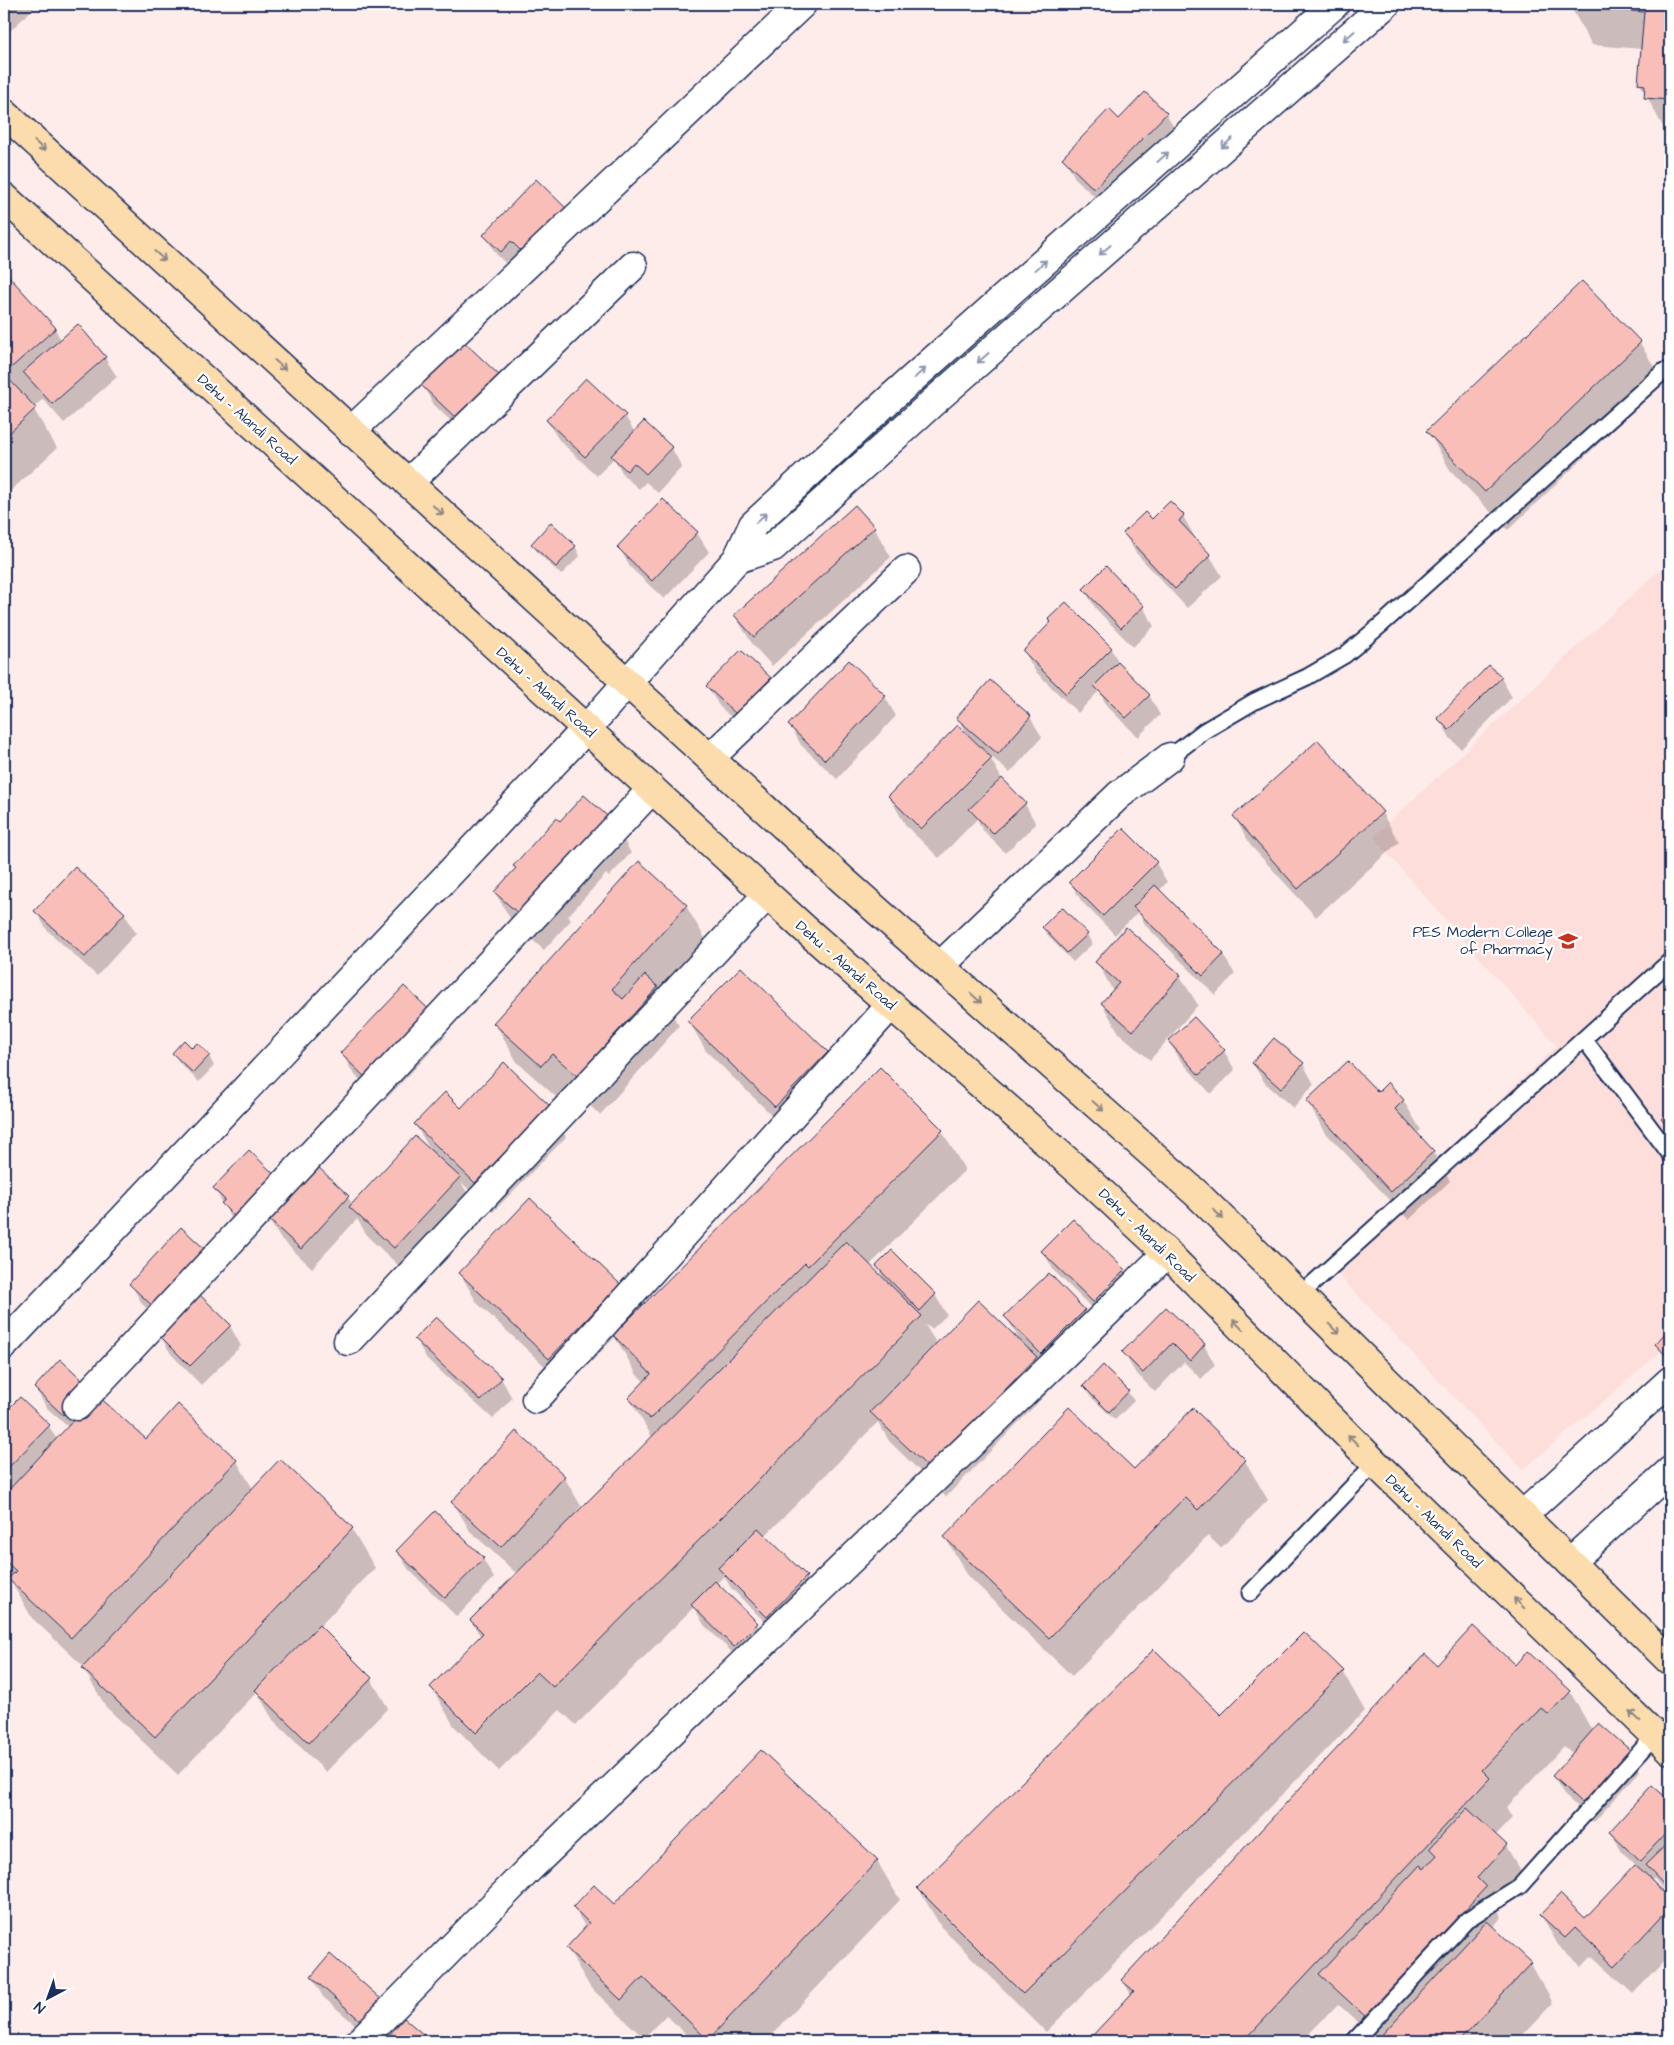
<svg xmlns="http://www.w3.org/2000/svg" width="1674" height="2045" viewBox="0 0 1674 2045" font-family="'Architects Daughter',sans-serif">
  <rect width="100%" height="100%" fill="#feecea"/>
  <filter id="ink" filterUnits="userSpaceOnUse"><feTurbulence type="fractalNoise" baseFrequency=".02" numOctaves="2"/><feDisplacementMap in="SourceGraphic" scale="10" xChannelSelector="R" yChannelSelector="G"/><feConvolveMatrix kernelMatrix="1 2 1 2 8 2 1 2 1" color-interpolation-filters="sRGB"/></filter>
  <g filter="url(#ink)">
    <path fill="#fddedb" d="M 1670,560 L 1670,1344 L 1523,1470 L 1326,1262 L 1557,1046 L 1373,837 Z"/>
    <g fill="#0003" fill-rule="evenodd">
      <path d="M 4,4 L 38,4 L 4,37 Z"/>
      <path d="M 1569,4 L 1670,4 L 1670,136 L 1668,136 L 1640,84 L 1642,49 L 1592,45 Z"/>
      <path d="M 1166,114 L 1177,133 L 1106,208 L 1075,178 L 1064,158 L 1119,121 Z"/>
      <path d="M 569,213 L 581,233 L 550,264 L 544,258 L 513,270 L 496,254 L 485,235 Z"/>
      <path d="M 4,273 L 55,329 L 61,340 L 78,326 L 105,358 L 117,377 L 64,423 L 43,399 L 33,408 L 57,448 L 4,497 Z"/>
      <path d="M 1640,343 L 1663,382 L 1508,530 L 1450,470 L 1428,431 Z"/>
      <path d="M 498,376 L 509,396 L 469,438 L 434,405 L 423,386 Z"/>
      <path d="M 625,416 L 635,433 L 671,447 L 682,467 L 658,493 L 646,482 L 639,489 L 624,476 L 614,458 L 597,476 L 559,440 L 547,421 Z"/>
      <path d="M 663,500 L 697,533 L 709,552 L 664,599 L 630,567 L 619,547 Z"/>
      <path d="M 1170,503 L 1183,516 L 1194,536 L 1193,537 L 1210,556 L 1222,576 L 1187,608 L 1136,553 L 1124,533 L 1152,521 Z"/>
      <path d="M 874,528 L 891,557 L 772,666 L 753,645 L 735,616 Z"/>
      <path d="M 532,544 L 575,546 L 580,556 L 561,575 L 538,553 Z"/>
      <path d="M 1084,589 L 1143,607 L 1154,626 L 1133,647 L 1096,609 Z"/>
      <path d="M 1111,649 L 1122,668 L 1149,695 L 1160,715 L 1138,737 L 1107,706 L 1099,691 L 1078,713 L 1035,671 L 1024,651 Z"/>
      <path d="M 1501,678 L 1512,697 L 1461,749 L 1450,738 L 1439,718 Z"/>
      <path d="M 770,679 L 781,698 L 748,733 L 719,706 L 708,687 Z"/>
      <path d="M 990,682 L 1030,717 L 1042,737 L 1010,773 L 988,754 L 1003,781 L 1025,804 L 1036,824 L 1005,853 L 982,829 L 977,819 L 939,858 L 906,826 L 889,796 L 968,735 L 958,718 Z"/>
      <path d="M 885,697 L 896,716 L 837,779 L 801,745 L 790,725 Z"/>
      <path d="M 1382,813 L 1399,842 L 1316,917 L 1251,846 L 1234,816 Z"/>
      <path d="M 560,823 L 614,823 L 631,853 L 609,877 L 606,874 L 568,916 L 571,920 L 544,950 L 512,922 L 495,892 L 516,869 L 515,866 Z"/>
      <path d="M 639,863 L 686,906 L 709,945 L 662,997 L 679,1026 L 600,1115 L 575,1092 L 564,1104 L 517,1062 L 495,1023 Z"/>
      <path d="M 1156,863 L 1167,882 L 1159,891 L 1223,955 L 1235,974 L 1215,995 L 1146,926 L 1138,912 L 1115,935 L 1082,902 L 1070,882 Z"/>
      <path d="M 36,911 L 124,913 L 136,933 L 97,976 L 47,930 Z"/>
      <path d="M 1044,928 L 1087,934 L 1092,944 L 1073,962 L 1049,937 Z"/>
      <path d="M 1126,928 L 1180,976 L 1198,1005 L 1150,1060 L 1119,1033 L 1102,1004 L 1113,991 L 1097,962 Z"/>
      <path d="M 741,968 L 827,1053 L 844,1082 L 793,1136 L 706,1051 L 689,1021 Z"/>
      <path d="M 435,1017 L 446,1036 L 383,1102 L 353,1073 L 342,1053 Z"/>
      <path d="M 1169,1042 L 1224,1051 L 1235,1070 L 1211,1094 L 1181,1061 Z"/>
      <path d="M 197,1045 L 209,1056 L 214,1066 L 199,1082 L 179,1062 L 174,1053 L 192,1050 Z"/>
      <path d="M 1253,1064 L 1303,1064 L 1314,1084 L 1293,1108 L 1265,1083 Z"/>
      <path d="M 880,1068 L 942,1131 L 965,1170 L 869,1266 L 885,1281 L 877,1266 L 892,1251 L 935,1295 L 947,1315 L 932,1329 L 925,1325 L 937,1344 L 1020,1341 L 1006,1316 L 1049,1275 L 1084,1311 L 1096,1331 L 1053,1373 L 1035,1356 L 1053,1387 L 946,1497 L 889,1441 L 878,1422 L 765,1536 L 806,1577 L 818,1597 L 779,1636 L 731,1588 L 724,1576 L 716,1584 L 757,1624 L 768,1644 L 746,1666 L 704,1625 L 694,1607 L 576,1725 L 560,1710 L 499,1771 L 454,1726 L 431,1687 L 481,1637 L 471,1621 L 517,1574 L 470,1531 L 453,1502 L 564,1477 L 581,1506 L 576,1512 L 578,1513 L 652,1437 L 629,1398 L 645,1382 L 637,1375 L 615,1337 L 567,1387 L 477,1303 L 460,1273 L 619,1285 L 636,1314 Z"/>
      <path d="M 1378,1094 L 1403,1100 L 1421,1130 L 1416,1134 L 1433,1152 L 1450,1181 L 1409,1220 L 1324,1131 L 1307,1101 Z"/>
      <path d="M 549,1107 L 566,1137 L 493,1212 L 461,1182 L 476,1208 L 411,1277 L 368,1237 L 357,1219 L 312,1268 L 280,1238 L 270,1222 L 252,1240 L 234,1223 L 214,1188 L 279,1181 L 348,1197 L 353,1205 L 431,1151 L 415,1124 L 461,1109 Z"/>
      <path d="M 1670,1112 L 1670,1132 L 1663,1119 Z"/>
      <path d="M 1043,1251 L 1124,1271 L 1135,1291 L 1105,1321 L 1054,1271 Z"/>
      <path d="M 209,1254 L 221,1274 L 200,1296 L 230,1326 L 241,1346 L 201,1385 L 171,1354 L 160,1335 L 167,1327 L 142,1304 L 131,1284 Z"/>
      <path d="M 1166,1309 L 1204,1345 L 1215,1365 L 1201,1379 L 1184,1362 L 1155,1392 L 1135,1372 L 1123,1352 Z"/>
      <path d="M 1670,1330 L 1670,1362 L 1656,1344 Z"/>
      <path d="M 416,1340 L 501,1378 L 512,1398 L 493,1419 L 427,1359 Z"/>
      <path d="M 1084,1386 L 1128,1392 L 1134,1401 L 1115,1420 L 1090,1396 Z"/>
      <path d="M 35,1388 L 146,1441 L 236,1460 L 253,1489 L 280,1461 L 352,1529 L 375,1568 L 319,1627 L 371,1679 L 388,1708 L 326,1772 L 273,1720 L 257,1692 L 178,1775 L 106,1707 L 83,1668 L 84,1667 L 32,1618 L 13,1585 L 4,1576 L 4,1415 L 20,1398 L 49,1426 L 57,1440 L 68,1427 L 47,1408 Z"/>
      <path d="M 1193,1410 L 1245,1461 L 1268,1500 L 1221,1548 L 1208,1536 L 1072,1676 L 968,1576 L 945,1537 L 1134,1471 Z"/>
      <path d="M 397,1551 L 483,1559 L 494,1578 L 457,1617 L 409,1570 Z"/>
      <path d="M 1437,1666 L 1515,1667 L 1570,1692 L 1593,1732 L 1599,1725 L 1629,1751 L 1640,1771 L 1594,1822 L 1565,1796 L 1553,1776 L 1573,1754 L 1564,1746 L 1506,1808 L 1512,1818 L 1495,1836 L 1506,1846 L 1523,1875 L 1495,1906 L 1502,1917 L 1492,1928 L 1531,1964 L 1553,2003 L 1517,2041 L 1378,2041 L 1338,2004 L 1302,2041 L 1097,2041 L 1094,2035 L 1131,1995 L 1123,1980 Z"/>
      <path d="M 1343,1672 L 1365,1711 L 1046,2032 L 941,1927 L 918,1888 L 1221,1717 Z"/>
      <path d="M 761,1751 L 877,1861 L 900,1900 L 766,2041 L 693,2041 L 666,2015 L 644,2038 L 590,1987 L 567,1948 L 586,1928 L 574,1908 L 614,1906 Z"/>
      <path d="M 1653,1786 L 1670,1803 L 1670,1955 L 1633,1994 L 1592,1956 L 1582,1967 L 1558,1945 L 1541,1915 L 1585,1919 L 1636,1865 L 1622,1852 L 1610,1832 ZM 1654,1878 L 1666,1893 L 1665,1895 L 1651,1882 Z"/>
      <path d="M 312,1977 L 380,2000 L 391,2019 L 373,2040 L 323,1997 Z"/>
    </g>
    <g fill="#fabeb9" stroke="#1b2f5e">
      <path d="M 1568,4 L 1670,4 L 1670,100 L 1644,98 L 1645,85 L 1638,84 L 1644,12 L 1568,6 Z"/>
      <path d="M 1145,92 L 1167,113 L 1094,189 L 1062,158 L 1109,109 L 1119,119 Z"/>
      <path d="M 536,179 L 570,212 L 539,245 L 532,239 L 521,251 L 511,241 L 501,252 L 483,235 Z"/>
      <path d="M 4,271 L 56,328 L 4,374 L 36,408 L 4,438 Z"/>
      <path d="M 1582,281 L 1641,342 L 1485,492 L 1426,431 Z"/>
      <path d="M 78,324 L 106,357 L 52,404 L 23,372 Z"/>
      <path d="M 463,341 L 499,375 L 457,419 L 421,385 Z"/>
      <path d="M 586,378 L 626,415 L 585,457 L 546,420 Z"/>
      <path d="M 644,421 L 672,447 L 646,474 L 634,463 L 627,471 L 611,456 Z"/>
      <path d="M 663,499 L 698,532 L 652,581 L 617,547 Z"/>
      <path d="M 1170,501 L 1184,515 L 1179,521 L 1211,555 L 1175,589 L 1123,533 L 1145,512 L 1152,519 Z"/>
      <path d="M 855,505 L 875,527 L 754,637 L 734,615 Z"/>
      <path d="M 551,522 L 576,546 L 556,567 L 531,544 Z"/>
      <path d="M 1106,566 L 1144,606 L 1121,628 L 1083,589 Z"/>
      <path d="M 1066,602 L 1112,648 L 1066,694 L 1023,651 L 1051,622 L 1048,619 Z"/>
      <path d="M 741,650 L 771,678 L 736,714 L 706,686 Z"/>
      <path d="M 849,660 L 886,696 L 825,760 L 788,725 Z"/>
      <path d="M 1118,662 L 1150,695 L 1126,718 L 1094,686 Z"/>
      <path d="M 1489,665 L 1502,677 L 1449,730 L 1437,718 Z"/>
      <path d="M 990,680 L 1031,716 L 998,754 L 956,718 Z"/>
      <path d="M 958,725 L 992,758 L 921,829 L 888,796 Z"/>
      <path d="M 1318,740 L 1383,812 L 1298,889 L 1233,816 Z"/>
      <path d="M 1002,778 L 1026,803 L 993,834 L 969,809 Z"/>
      <path d="M 584,795 L 615,823 L 527,921 L 494,892 L 516,868 L 513,866 L 556,818 L 560,821 Z"/>
      <path d="M 1123,828 L 1157,862 L 1103,916 L 1069,882 Z"/>
      <path d="M 639,861 L 687,905 L 612,989 L 623,999 L 645,975 L 658,987 L 577,1076 L 552,1054 L 541,1066 L 493,1023 Z"/>
      <path d="M 75,867 L 125,913 L 85,957 L 34,911 Z"/>
      <path d="M 1155,885 L 1224,954 L 1203,976 L 1133,907 Z"/>
      <path d="M 1062,907 L 1088,934 L 1067,953 L 1042,927 Z"/>
      <path d="M 1126,927 L 1181,975 L 1133,1031 L 1101,1003 L 1119,983 L 1095,962 Z"/>
      <path d="M 741,967 L 828,1052 L 775,1107 L 687,1021 Z"/>
      <path d="M 404,986 L 436,1016 L 371,1083 L 340,1053 Z"/>
      <path d="M 1194,1017 L 1225,1050 L 1199,1075 L 1168,1041 Z"/>
      <path d="M 1274,1038 L 1304,1063 L 1281,1089 L 1252,1063 Z"/>
      <path d="M 184,1040 L 192,1048 L 197,1043 L 210,1055 L 193,1073 L 172,1053 Z"/>
      <path d="M 1348,1061 L 1378,1092 L 1388,1082 L 1404,1100 L 1395,1109 L 1434,1151 L 1391,1192 L 1306,1101 Z"/>
      <path d="M 504,1062 L 550,1106 L 475,1183 L 414,1124 L 445,1092 L 461,1108 Z"/>
      <path d="M 880,1067 L 943,1130 L 808,1266 L 805,1263 L 650,1419 L 628,1398 L 651,1374 L 613,1335 Z"/>
      <path d="M 1670,1110 L 1670,1129 L 1661,1119 Z"/>
      <path d="M 415,1136 L 460,1177 L 394,1248 L 349,1207 Z"/>
      <path d="M 249,1150 L 280,1180 L 240,1222 L 221,1203 L 225,1200 L 213,1188 Z"/>
      <path d="M 316,1165 L 349,1196 L 301,1249 L 267,1218 Z"/>
      <path d="M 530,1198 L 620,1284 L 549,1359 L 459,1273 Z"/>
      <path d="M 1073,1219 L 1125,1270 L 1093,1302 L 1041,1251 Z"/>
      <path d="M 181,1227 L 210,1254 L 158,1311 L 129,1284 Z"/>
      <path d="M 846,1241 L 922,1316 L 553,1687 L 537,1672 L 476,1733 L 430,1687 L 483,1633 L 470,1620 Z"/>
      <path d="M 892,1250 L 936,1294 L 920,1311 L 876,1266 Z"/>
      <path d="M 1049,1273 L 1085,1310 L 1041,1354 L 1004,1316 Z"/>
      <path d="M 199,1294 L 231,1325 L 190,1366 L 158,1334 Z"/>
      <path d="M 978,1300 L 1037,1357 L 929,1468 L 870,1412 Z"/>
      <path d="M 1166,1307 L 1205,1344 L 1190,1361 L 1172,1343 L 1143,1373 L 1122,1352 Z"/>
      <path d="M 436,1317 L 502,1378 L 481,1401 L 414,1339 Z"/>
      <path d="M 1670,1328 L 1670,1360 L 1655,1344 Z"/>
      <path d="M 60,1359 L 89,1386 L 63,1415 L 34,1388 Z"/>
      <path d="M 1103,1365 L 1129,1391 L 1109,1412 L 1083,1386 Z"/>
      <path d="M 97,1395 L 146,1439 L 178,1404 L 237,1460 L 71,1638 L 8,1579 L 16,1571 L 4,1560 L 4,1495 Z"/>
      <path d="M 20,1397 L 50,1425 L 4,1472 L 4,1413 Z"/>
      <path d="M 1069,1407 L 1134,1469 L 1193,1408 L 1246,1460 L 1198,1510 L 1185,1497 L 1049,1638 L 944,1537 Z"/>
      <path d="M 516,1431 L 565,1476 L 501,1547 L 451,1502 Z"/>
      <path d="M 280,1459 L 353,1528 L 155,1737 L 82,1668 Z"/>
      <path d="M 435,1511 L 484,1558 L 445,1598 L 396,1551 Z"/>
      <path d="M 758,1528 L 807,1576 L 767,1617 L 718,1568 Z"/>
      <path d="M 715,1581 L 758,1623 L 734,1647 L 691,1605 Z"/>
      <path d="M 319,1625 L 372,1678 L 309,1743 L 255,1690 Z"/>
      <path d="M 1473,1626 L 1515,1665 L 1527,1651 L 1571,1691 L 1549,1715 L 1541,1708 L 1482,1770 L 1490,1778 L 1244,2041 L 1099,2041 L 1093,2035 L 1134,1991 L 1121,1980 L 1425,1654 L 1437,1665 Z"/>
      <path d="M 1304,1632 L 1344,1671 L 1023,1994 L 917,1888 L 1154,1649 L 1221,1715 Z"/>
      <path d="M 1599,1723 L 1630,1750 L 1583,1804 L 1552,1776 Z"/>
      <path d="M 761,1750 L 878,1860 L 708,2040 L 643,1977 L 621,2000 L 566,1948 L 589,1923 L 573,1907 L 594,1885 L 614,1904 Z"/>
      <path d="M 1652,1785 L 1670,1801 L 1670,1829 L 1640,1861 L 1609,1832 Z"/>
      <path d="M 1467,1808 L 1507,1845 L 1477,1878 L 1486,1887 L 1366,2017 L 1319,1974 L 1420,1865 L 1424,1869 L 1437,1855 L 1430,1848 Z"/>
      <path d="M 1670,1841 L 1670,1891 L 1645,1865 Z"/>
      <path d="M 1635,1865 L 1670,1898 L 1670,1907 L 1615,1966 L 1575,1928 L 1565,1938 L 1540,1915 L 1560,1894 L 1585,1918 Z"/>
      <path d="M 1487,1921 L 1532,1963 L 1459,2041 L 1376,2041 Z"/>
      <path d="M 330,1954 L 381,1999 L 361,2021 L 311,1977 Z"/>
      <path d="M 404,2018 L 431,2041 L 384,2041 Z"/>
    </g>
    <g fill="none" stroke-linecap="round" stroke-linejoin="round">
      <defs>
        <g id="service">
          <path d="M 1170,757 L 1204,731 L 1255,701 L 1307,677 L 1345,655 L 1382,624 L 1664,371"/>
          <path d="M 1584,1039 L 1670,1154"/>
          <path d="M 1300,1295 L 1670,961"/>
          <path d="M 1250,1593 L 1375,1463"/>
          <path d="M 1354,2041 L 1468,1919 L 1520,1886 L 1655,1735"/>
        </g>
        <g id="minor">
          <path d="M 351,431 L 802,4"/>
          <path d="M 408,483 L 633,266"/>
          <path d="M 737,559 L 773,547 L 932,403 L 1386,4"/>
          <path d="M 710,758 L 906,570"/>
          <path d="M 940,966 L 1119,795 L 1170,757"/>
          <path d="M 348,1341 L 767,895"/>
          <path d="M 4,1345 L 586,729 L 737,559 L 753,525 L 894,395 L 1335,4"/>
          <path d="M 536,1399 L 891,1005"/>
          <path d="M 77,1406 L 652,789"/>
          <path d="M 1523,1515 L 1670,1381"/>
          <path d="M 1570,1562 L 1670,1471"/>
          <path d="M 360,2041 L 530,1868 L 1081,1338 L 1167,1253"/>
        </g>
        <g id="primary">
          <path d="M 4,113 L 845,882 L 1197,1194 L 1670,1661"/>
          <path d="M 4,197 L 804,928 L 1081,1173 L 1167,1253 L 1375,1463 L 1670,1750"/>
        </g>
      </defs>
      <use href="#service" stroke="#1b2f5e" stroke-width="19"/>
      <use href="#minor" stroke="#1b2f5e" stroke-width="31"/>
      <use href="#primary" stroke="#1b2f5e" stroke-width="31"/>
      <use href="#service" stroke="#fff" stroke-width="15"/>
      <use href="#minor" stroke="#fff" stroke-width="28"/>
      <use href="#primary" stroke="#fcdcac" stroke-width="28"/>
    </g>
    <defs><path id="oneway-shaft" d="M-6 0H5M1.5-3L5.5 0L1.5 3" fill="none" stroke-width="1.6" stroke-linecap="round" stroke-linejoin="round" transform="scale(1.25)"/></defs>
    <g stroke="#8d97ae">
      <use href="#oneway-shaft" transform="translate(1349 36) rotate(139)"/>
      <use href="#oneway-shaft" transform="translate(1227 143) rotate(139)"/>
      <use href="#oneway-shaft" transform="translate(1163 157) rotate(-42)"/>
      <use href="#oneway-shaft" transform="translate(1105 250) rotate(139)"/>
      <use href="#oneway-shaft" transform="translate(1041 265) rotate(-42)"/>
      <use href="#oneway-shaft" transform="translate(983 358) rotate(139)"/>
      <use href="#oneway-shaft" transform="translate(920 373) rotate(-42)"/>
      <use href="#oneway-shaft" transform="translate(761 518) rotate(-43)"/>
    </g>
    <g stroke="#8c8685">
      <use href="#oneway-shaft" transform="translate(40 146) rotate(42)"/>
      <use href="#oneway-shaft" transform="translate(160 256) rotate(42)"/>
      <use href="#oneway-shaft" transform="translate(280 365) rotate(42)"/>
      <use href="#oneway-shaft" transform="translate(438 510) rotate(42)"/>
      <use href="#oneway-shaft" transform="translate(976 998) rotate(42)"/>
      <use href="#oneway-shaft" transform="translate(1098 1106) rotate(42)"/>
      <use href="#oneway-shaft" transform="translate(1218 1214) rotate(45)"/>
      <use href="#oneway-shaft" transform="translate(1238 1325) rotate(-135)"/>
      <use href="#oneway-shaft" transform="translate(1334 1329) rotate(45)"/>
      <use href="#oneway-shaft" transform="translate(1353 1440) rotate(-135)"/>
      <use href="#oneway-shaft" transform="translate(1519 1603) rotate(-136)"/>
      <use href="#oneway-shaft" transform="translate(1635 1716) rotate(-136)"/>
    </g>
  </g>
  <defs>
    <symbol id="university-bare" viewBox="-9 -9 18 18"><path d="M0-5L7-2L0 1L-7-2ZM-4 1L0 2.5L4 1V4Q0 6-4 4Z" fill="#c8321e" stroke="#fff" stroke-width="2.5" paint-order="stroke"/></symbol>
  </defs>
  <g fill-rule="evenodd">
    <use href="#university-bare" x="1554" y="927" width="28" height="28"/>
  </g>
  <g text-anchor="middle" stroke-width="4.5" stroke-linejoin="round" paint-order="stroke">
    <g font-size="15" fill="#1b2f5e" stroke="#fff">
      <text transform="translate(247 419) rotate(42)" y="5">Dehu - Alandi Road</text>
      <text transform="translate(546 692) rotate(42)" y="5">Dehu - Alandi Road</text>
      <text transform="translate(846 965) rotate(41)" y="5">Dehu - Alandi Road</text>
      <text transform="translate(1147 1235) rotate(44)" y="5">Dehu - Alandi Road</text>
      <text transform="translate(1434 1521) rotate(44)" y="5">Dehu - Alandi Road</text>
    </g>
    <g font-size="15" fill="#1b2f5e" stroke="#fff" text-anchor="end">
      <text x="1553" y="937">PES Modern College<tspan x="1553" dy="17">of Pharmacy</tspan></text>
    </g>
  </g>
  <rect width="1674" height="2045" fill="none" stroke="#fff" stroke-width="20"/>
  <rect x="10" y="10" width="1654" height="2025" fill="none" stroke="#1b2f5e" stroke-width="2" filter="url(#ink)"/>
  <g transform="translate(48 1998) rotate(221)" stroke="#ffffff" stroke-width="4" paint-order="stroke">
  <path d="M0-4L9 19L0 12L-9 19Z" fill="#1b2f5e"/>
  <text y="-8" font-size="14" font-weight="bold" text-anchor="middle" fill="#1b2f5e">N</text>
  </g>
</svg>
